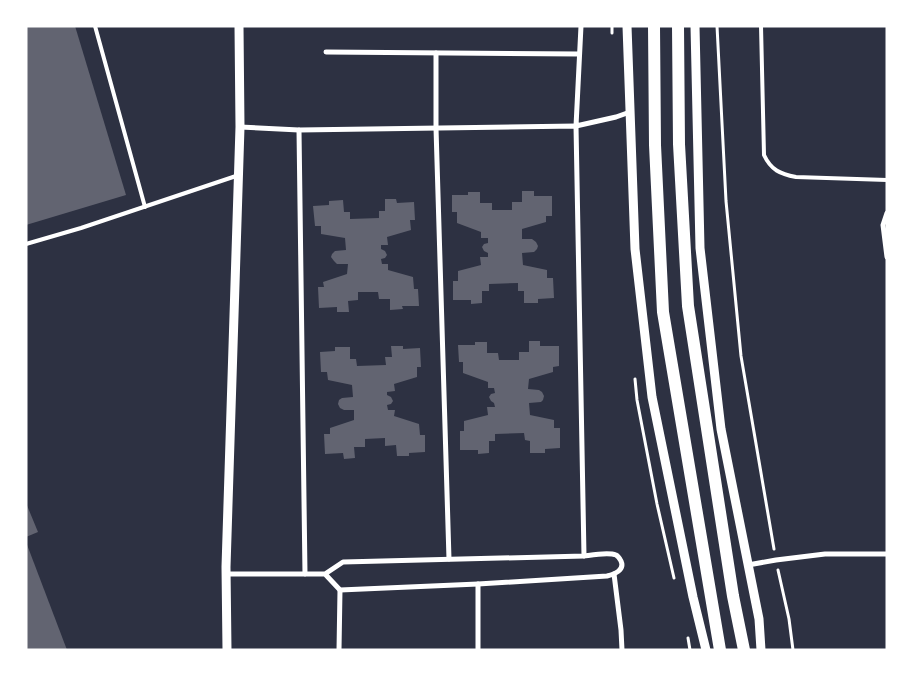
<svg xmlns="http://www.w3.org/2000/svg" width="913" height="676" viewBox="0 0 913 676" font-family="'Fira Sans',sans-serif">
  <rect width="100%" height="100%" fill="#2d3142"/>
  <g fill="#626471">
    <path d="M 26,26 L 75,26 L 126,195 L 26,225 Z"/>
    <path d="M 522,191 L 534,191 L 534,196 L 552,196 L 552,216 L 546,216 L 546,222 L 522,229 L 522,239 L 532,239 L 536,242 L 538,246 L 537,249 L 534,252 L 522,253 L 523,265 L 547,270 L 547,278 L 553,278 L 554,298 L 538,299 L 538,303 L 524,303 L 524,291 L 518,291 L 518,283 L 489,284 L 489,291 L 482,291 L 482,303 L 471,304 L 471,300 L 453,300 L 453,281 L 458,281 L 458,271 L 481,265 L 480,257 L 488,257 L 488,253 L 484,251 L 482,247 L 484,244 L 488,243 L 488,238 L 481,238 L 481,232 L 457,223 L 457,212 L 452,212 L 452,195 L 468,195 L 468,192 L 480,192 L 480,203 L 492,203 L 492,210 L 512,210 L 512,202 L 522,202 Z"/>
    <path d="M 385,199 L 396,199 L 397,203 L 414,202 L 415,220 L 410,220 L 411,230 L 387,237 L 388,245 L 381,245 L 381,249 L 385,251 L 387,255 L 385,258 L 381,259 L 382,264 L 388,264 L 388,270 L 413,277 L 414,289 L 418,289 L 419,306 L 402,306 L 403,309 L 390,310 L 390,299 L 379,299 L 378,292 L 358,292 L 358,300 L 348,301 L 349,312 L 337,312 L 337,307 L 319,308 L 318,287 L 324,287 L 323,282 L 347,274 L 348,264 L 337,264 L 334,261 L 331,257 L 332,254 L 335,251 L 346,250 L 345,238 L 321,234 L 321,226 L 315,226 L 313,206 L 329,205 L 329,201 L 343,200 L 344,212 L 350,212 L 350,219 L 379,218 L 379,211 L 385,211 Z"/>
    <path d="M 529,341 L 540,341 L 540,346 L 559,346 L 559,366 L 553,367 L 553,372 L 529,379 L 528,389 L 539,390 L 542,392 L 544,396 L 543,400 L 541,402 L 529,403 L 530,415 L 554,420 L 554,428 L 560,428 L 560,448 L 545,449 L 545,453 L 530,453 L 530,441 L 525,440 L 524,433 L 495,434 L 495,441 L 489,441 L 489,453 L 478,454 L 478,450 L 460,450 L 460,431 L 464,431 L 464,421 L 488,415 L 487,407 L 495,407 L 494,403 L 491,401 L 489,397 L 491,394 L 495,393 L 494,388 L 488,388 L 488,382 L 463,373 L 463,362 L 459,362 L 458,345 L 475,345 L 475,342 L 487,342 L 487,353 L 498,353 L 499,360 L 519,360 L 519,352 L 529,352 Z"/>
    <path d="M 391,346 L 403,346 L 403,349 L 420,348 L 421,367 L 417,367 L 417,377 L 394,384 L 395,391 L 387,392 L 387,395 L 391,397 L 393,401 L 391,404 L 387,405 L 388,410 L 395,410 L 394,416 L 419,424 L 420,435 L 425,435 L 425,452 L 409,453 L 409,456 L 397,456 L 396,445 L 385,446 L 385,438 L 365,439 L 365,447 L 354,447 L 355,458 L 344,459 L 343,453 L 325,454 L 324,434 L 330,434 L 330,428 L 354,420 L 354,410 L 344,410 L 340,408 L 338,404 L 339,400 L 342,398 L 353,397 L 352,385 L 328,380 L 327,372 L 321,372 L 320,352 L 335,351 L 335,347 L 350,347 L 350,359 L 356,359 L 357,366 L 386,365 L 385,357 L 392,357 Z"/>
    <path d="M 26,503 L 38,532 L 26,537 Z"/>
    <path d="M 26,542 L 67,650 L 26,650 Z"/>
  </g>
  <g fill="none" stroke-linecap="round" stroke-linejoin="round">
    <g stroke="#fff" stroke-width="3">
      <path d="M 612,26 L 612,33"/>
      <path d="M 717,26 L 726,201 L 741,356 L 774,549"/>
      <path d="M 635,379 L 637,400 L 657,504 L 674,578"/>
      <path d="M 778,570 L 789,619 L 793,650"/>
      <path d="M 688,638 L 690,650"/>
    </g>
    <g stroke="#fff" stroke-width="4">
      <path d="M 95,26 L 145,207"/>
      <path d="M 761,26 L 764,155 C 771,170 780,174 796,177 L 887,180"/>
      <path d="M 26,244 L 81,228 L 239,175"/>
    </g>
    <g stroke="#fff" stroke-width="5">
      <path d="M 581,26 L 576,126 L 616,117 L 630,112"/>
      <path d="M 326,52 L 579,54"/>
      <path d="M 436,53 L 436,128 L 449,559"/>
      <path d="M 240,127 L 299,130"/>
      <path d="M 887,213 L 883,225 L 887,257"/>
      <path d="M 748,565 L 776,560 L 825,554 L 887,554"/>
      <path d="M 226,574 L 325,574 L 343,562 L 584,556 C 592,555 608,552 616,555 C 618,556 620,559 621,561 C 625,570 615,574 607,576 L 478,584 L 340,590 L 325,574"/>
      <path d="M 305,574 L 299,130 L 576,126 L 584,556"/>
      <path d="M 614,574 L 621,630 L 622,650"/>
      <path d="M 478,584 L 478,650"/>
      <path d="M 339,650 L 340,590"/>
    </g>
    <g stroke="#fff" stroke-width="9">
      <path d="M 627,26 L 635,249 L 652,397 L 693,597 L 706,650"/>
      <path d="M 695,26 L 700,248 L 721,429 L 759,619 L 761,650"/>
      <path d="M 227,650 L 226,567 L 240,127 L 239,26"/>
    </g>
    <g stroke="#fff" stroke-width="12">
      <path d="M 654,26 L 655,145 L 663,312 L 720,650"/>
      <path d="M 678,26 L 679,144 L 688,306 L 733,596 L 744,650"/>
    </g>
  </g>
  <rect width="913" height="676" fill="none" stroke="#ffffff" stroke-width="55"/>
</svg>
